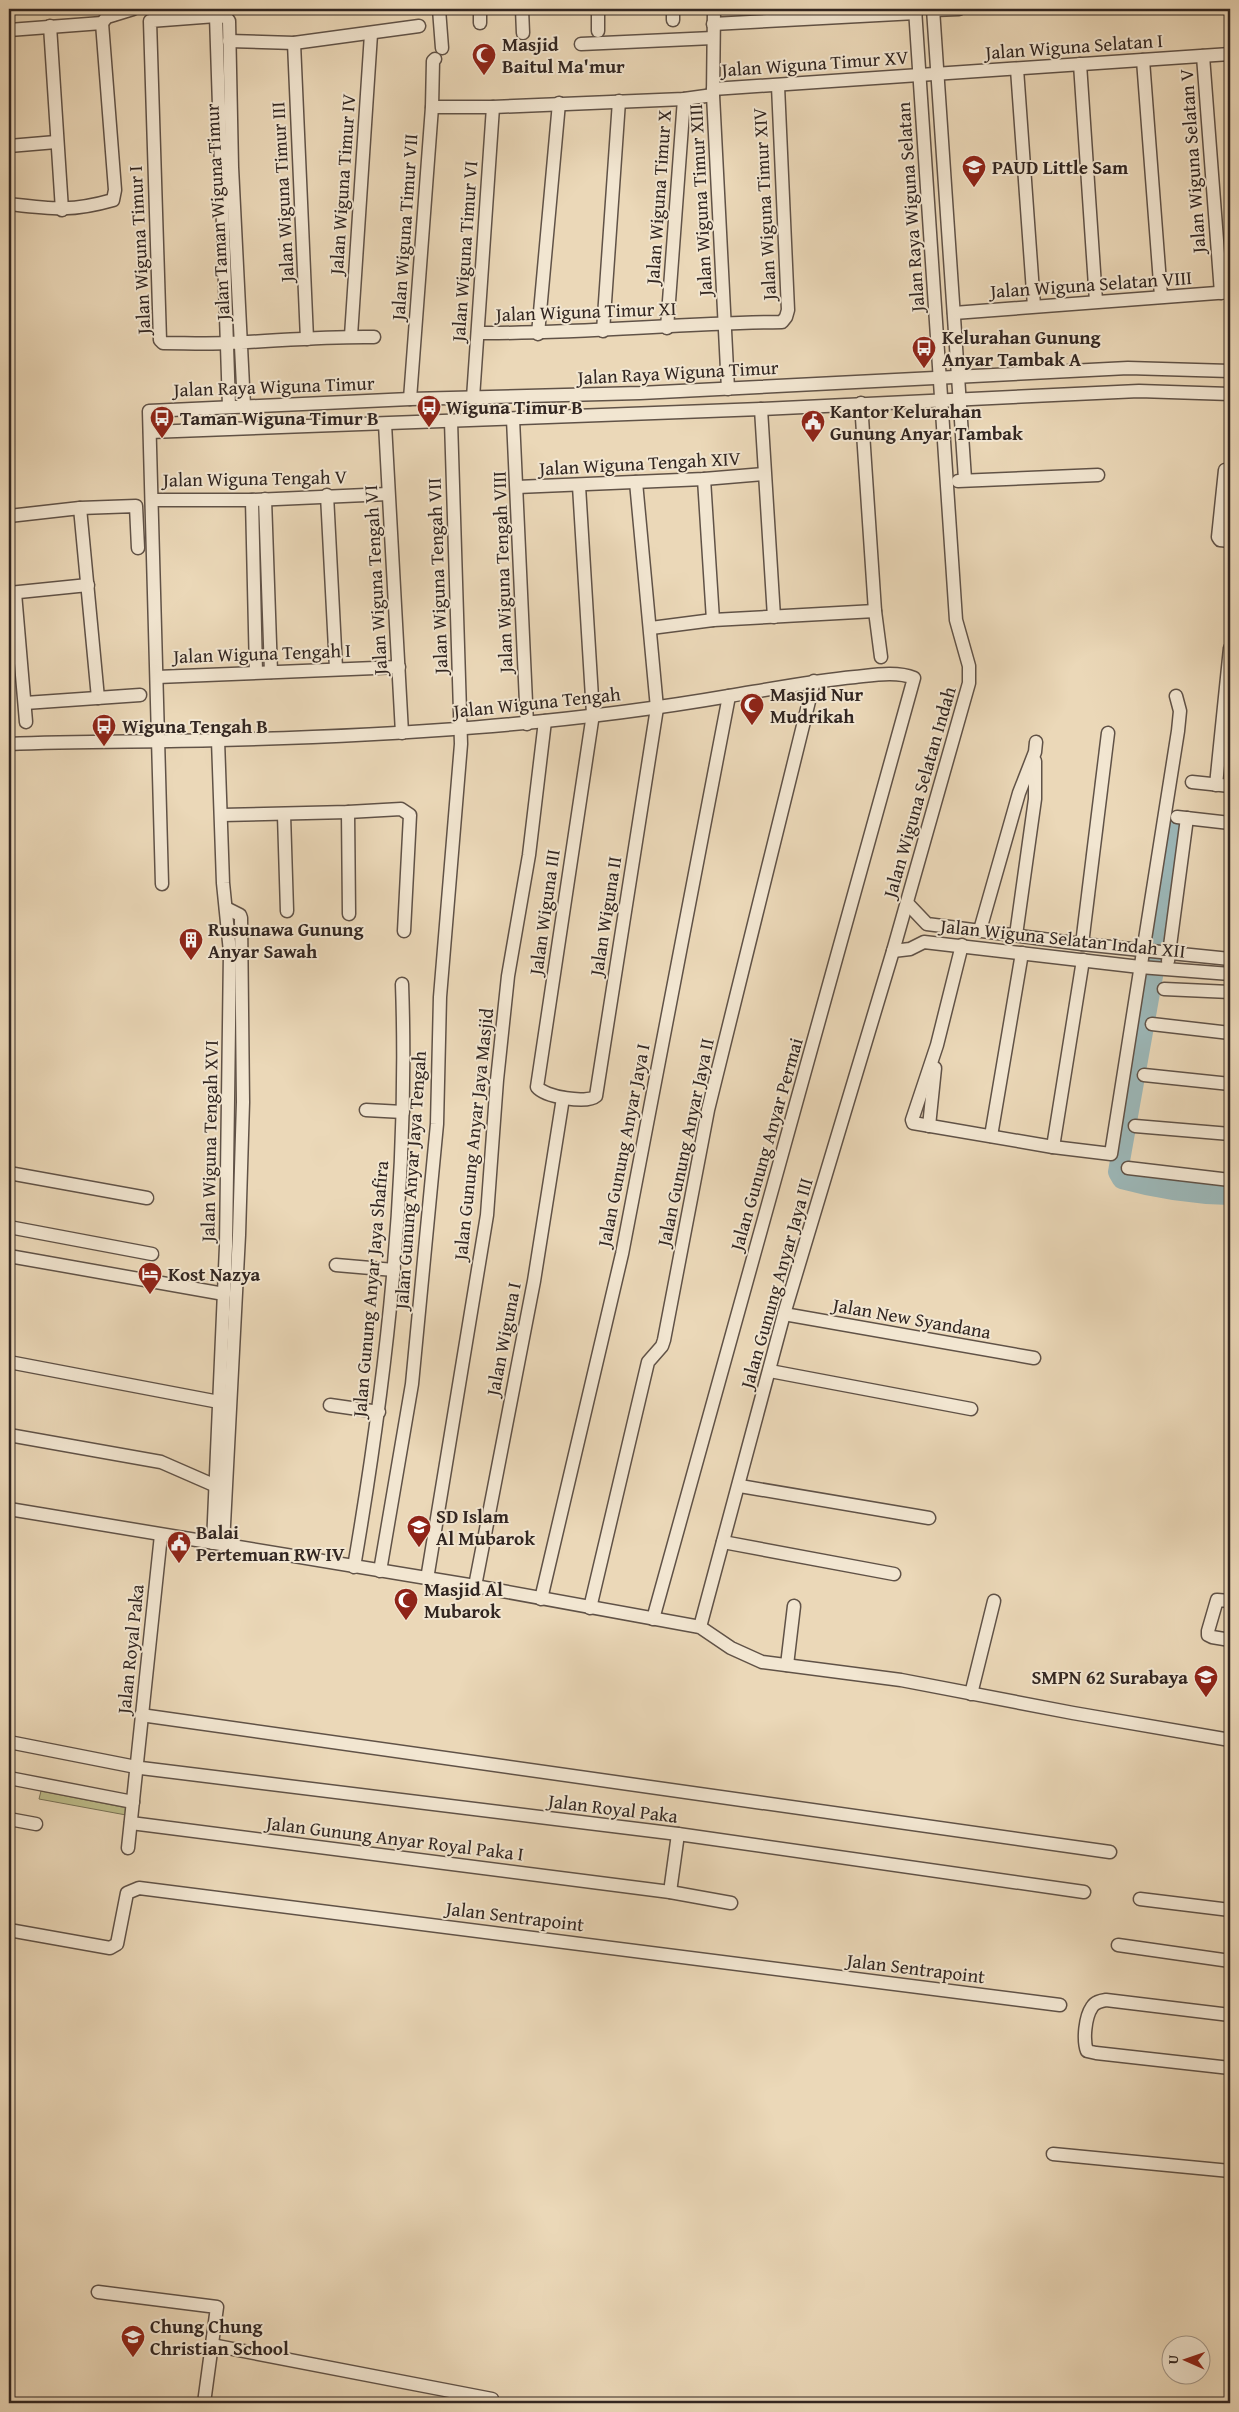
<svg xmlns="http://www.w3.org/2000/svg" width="1239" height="2412" viewBox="0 0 1239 2412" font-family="'Gentium Book Plus',serif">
  <rect width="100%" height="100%" fill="#ebd8b8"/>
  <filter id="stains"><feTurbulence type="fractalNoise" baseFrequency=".004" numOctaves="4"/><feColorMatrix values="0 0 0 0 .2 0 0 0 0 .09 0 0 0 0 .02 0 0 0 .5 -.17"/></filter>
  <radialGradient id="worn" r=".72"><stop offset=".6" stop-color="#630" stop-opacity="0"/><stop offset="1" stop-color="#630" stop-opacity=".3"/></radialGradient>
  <path fill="#bdbd8a" stroke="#787256" d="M 41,1791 L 127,1808 L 126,1815 L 39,1799 Z"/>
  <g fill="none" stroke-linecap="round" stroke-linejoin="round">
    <path stroke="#9cb8b9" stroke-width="20" d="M 1174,828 L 1153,976 L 1118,1172 L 1122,1179 C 1158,1189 1193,1194 1230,1195"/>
    <defs>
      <g id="street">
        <path d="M 439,9 L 442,48"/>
        <path d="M 480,9 L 480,23"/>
        <path d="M 522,9 L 523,33"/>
        <path d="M 598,9 L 598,31"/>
        <path d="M 673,9 L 673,20"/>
        <path d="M 714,9 L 713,95 L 728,389"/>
        <path d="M 933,9 L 965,479"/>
        <path d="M 933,10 L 959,9"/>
        <path d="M 216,16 L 229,406"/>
        <path d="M 713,24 L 916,13"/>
        <path d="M 50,26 L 62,210"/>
        <path d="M 9,30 L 102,23 L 107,17 L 133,9"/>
        <path d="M 229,41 L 294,43 L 419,26"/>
        <path d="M 294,43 L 307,339"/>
        <path d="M 581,44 L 713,38"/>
        <path d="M 1203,56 L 1221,293"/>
        <path d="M 1143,60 L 1161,296"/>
        <path d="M 1080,64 L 1096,301"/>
        <path d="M 1017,69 L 1034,306"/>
        <path d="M 713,89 L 1230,54"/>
        <path d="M 432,107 L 493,107 L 684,99 L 713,95"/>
        <path d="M 9,146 L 56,142"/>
        <path d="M 9,204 C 52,209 71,212 113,200 L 115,190 L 102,23"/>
        <path d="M 954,313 L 1230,292"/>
        <path d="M 667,328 L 684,99"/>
        <path d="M 603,331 L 619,101"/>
        <path d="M 478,333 C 579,334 680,323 782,322 L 786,317 L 788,310 L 778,86"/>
        <path d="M 538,334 L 559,103"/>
        <path d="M 351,336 L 371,34"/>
        <path d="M 473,398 L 493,107"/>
        <path d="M 410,399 L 432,107 L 433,61 L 435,59"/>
        <path d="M 861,403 L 875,611 L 881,657"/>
        <path d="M 244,406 L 232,167 L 229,21 L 226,17 L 216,16 L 150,21 L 160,340 L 163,343 C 184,343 206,344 228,343 C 277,341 325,336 374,337"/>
        <path d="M 761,409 L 774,617"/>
        <path d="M 513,419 L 527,724"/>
        <path d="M 385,424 L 402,733"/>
        <path d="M 150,432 L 761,409 L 1139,391 L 1230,394"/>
        <path d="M 1225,470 L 1218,537 L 1220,540 L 1230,541"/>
        <path d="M 704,479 L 713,620"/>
        <path d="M 958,481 L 1098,475"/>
        <path d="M 579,486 L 593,714 L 537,1087 C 545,1097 587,1104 596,1096 L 657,708 L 636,482"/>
        <path d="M 517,487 L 704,479 L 764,474"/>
        <path d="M 327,495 L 336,668"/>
        <path d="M 265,499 L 271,672"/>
        <path d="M 153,500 L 252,500 L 388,494"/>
        <path d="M 252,500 L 256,672"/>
        <path d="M 80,508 L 136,506 L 138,548"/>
        <path d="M 9,516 L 80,508 L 98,698"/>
        <path d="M 9,593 L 88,585"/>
        <path d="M 15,593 L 26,722"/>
        <path d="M 651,628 L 713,620 L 875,611"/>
        <path d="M 157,677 L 399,667"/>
        <path d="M 25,703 L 140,695"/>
        <path d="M 9,744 C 79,741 149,742 219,740 C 390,736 561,725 729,696 C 771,689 813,681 855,677 C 874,675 897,671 914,678 L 653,1619"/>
        <path d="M 1192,782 L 1230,786"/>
        <path d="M 1216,785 L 1230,648"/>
        <path d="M 348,812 L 349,914"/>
        <path d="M 222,815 L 348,812 L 401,809 L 410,815 L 404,931"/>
        <path d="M 284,815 L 287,911"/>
        <path d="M 1177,817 L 1230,823"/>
        <path d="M 162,884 L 149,411 L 410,399 L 640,393 L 1128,368 L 1230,371"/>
        <path d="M 907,903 L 927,924 L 1082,944 L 1230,959"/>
        <path d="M 980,930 L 1019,793 L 1035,752 L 1036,742"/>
        <path d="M 1016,935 L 1035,799 L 1035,761"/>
        <path d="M 1082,944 L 1108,733"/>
        <path d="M 962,945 L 937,1045 L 912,1120 L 913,1123 L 1053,1147 L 1111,1154 L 1178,731 L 1180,711 L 1176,696"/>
        <path d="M 893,951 L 910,949 L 924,942 L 1140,967 L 1230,974"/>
        <path d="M 1168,961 L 1187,818"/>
        <path d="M 1164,989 L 1230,992"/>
        <path d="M 1152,1024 L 1230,1033"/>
        <path d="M 1144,1075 L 1230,1084"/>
        <path d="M 366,1110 L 403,1112"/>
        <path d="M 929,1126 L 935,1068"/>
        <path d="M 1135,1126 L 1230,1134"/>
        <path d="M 991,1136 L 1022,953"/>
        <path d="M 1053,1147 L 1083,960"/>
        <path d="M 1128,1168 L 1230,1180"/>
        <path d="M 9,1173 L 147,1198"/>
        <path d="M 9,1227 L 152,1254"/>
        <path d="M 9,1256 L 224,1294"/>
        <path d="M 336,1265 L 394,1270"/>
        <path d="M 784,1314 L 1034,1358"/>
        <path d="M 9,1362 L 219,1402"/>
        <path d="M 770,1371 L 971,1409"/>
        <path d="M 330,1405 L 379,1412"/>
        <path d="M 9,1435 L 161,1462 L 216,1486"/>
        <path d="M 740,1486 L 929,1518"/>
        <path d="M 9,1509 L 475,1586 L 700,1627 L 731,1648 L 762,1662 L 901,1680 L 1073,1713 L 1230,1740"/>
        <path d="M 723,1542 L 894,1574"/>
        <path d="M 213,1543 L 226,1246 L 230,952 L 223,883 L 218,740"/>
        <path d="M 223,1544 L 239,1235 L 243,1102 L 241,918 L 240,915 L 226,908"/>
        <path d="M 354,1567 C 387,1374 409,1179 402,984"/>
        <path d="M 380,1571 L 412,1384 L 437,1124 L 440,997 L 461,744 L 451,421"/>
        <path d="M 427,1579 L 487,1215 L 497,1080 L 508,976 L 529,855 L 545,721"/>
        <path d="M 475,1586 L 534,1281 L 563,1098"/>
        <path d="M 541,1599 L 622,1254 L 729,696"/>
        <path d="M 1230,1601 L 1217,1600 L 1208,1631 L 1208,1635 L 1212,1637 L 1230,1640"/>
        <path d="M 590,1608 L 648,1362 L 662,1346 L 664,1340 L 708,1110 L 814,681"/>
        <path d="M 700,1627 L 784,1314 L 893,951 L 969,683 L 969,666 L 956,620 L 915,9"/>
        <path d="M 787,1665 L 794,1606"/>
        <path d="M 971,1694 L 994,1601"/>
        <path d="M 141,1715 L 1110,1852"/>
        <path d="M 9,1742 L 141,1768 L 678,1834 L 1084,1892"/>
        <path d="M 9,1778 L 133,1802"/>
        <path d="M 9,1819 L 36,1824"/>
        <path d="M 131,1823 L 670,1892 L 731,1903"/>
        <path d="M 128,1848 L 161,1535"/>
        <path d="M 670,1892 L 678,1834"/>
        <path d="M 1140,1899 L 1230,1910"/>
        <path d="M 9,1930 L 110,1948 L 117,1944 L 127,1893 L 139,1888 L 1060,2005"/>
        <path d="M 1118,1945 L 1230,1961"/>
        <path d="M 1230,2015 L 1106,2000 C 1100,2001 1095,2002 1092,2007 C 1085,2017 1083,2040 1087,2051 L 1096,2053 L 1230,2068"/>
        <path d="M 1053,2154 L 1230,2171"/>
        <path d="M 98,2292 L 217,2307 L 204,2403"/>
        <path d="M 212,2345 L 492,2399 L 492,2403"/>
      </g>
    </defs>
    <use href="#street" stroke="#605247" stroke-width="15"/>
    <use href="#street" stroke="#f2e6d1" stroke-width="12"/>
  </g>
  <defs>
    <symbol id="mosque-pin" viewBox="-11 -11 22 30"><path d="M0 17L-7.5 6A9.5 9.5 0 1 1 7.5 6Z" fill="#8f2418" stroke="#f2e6d1"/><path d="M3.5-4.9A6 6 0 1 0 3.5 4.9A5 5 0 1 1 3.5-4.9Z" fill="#fff"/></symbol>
    <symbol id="school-pin" viewBox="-11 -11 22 30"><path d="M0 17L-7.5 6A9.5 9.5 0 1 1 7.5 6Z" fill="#8f2418" stroke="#f2e6d1"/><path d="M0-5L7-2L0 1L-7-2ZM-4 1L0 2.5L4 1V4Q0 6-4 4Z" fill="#fff"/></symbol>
    <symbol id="bus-pin" viewBox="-11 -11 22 30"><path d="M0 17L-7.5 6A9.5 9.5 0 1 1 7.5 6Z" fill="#8f2418" stroke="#f2e6d1"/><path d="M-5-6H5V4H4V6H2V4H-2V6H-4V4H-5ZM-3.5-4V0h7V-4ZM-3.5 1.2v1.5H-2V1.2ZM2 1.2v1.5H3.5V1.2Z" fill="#fff"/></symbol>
    <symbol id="civic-pin" viewBox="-11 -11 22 30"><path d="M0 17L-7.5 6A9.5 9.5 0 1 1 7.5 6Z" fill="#8f2418" stroke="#f2e6d1"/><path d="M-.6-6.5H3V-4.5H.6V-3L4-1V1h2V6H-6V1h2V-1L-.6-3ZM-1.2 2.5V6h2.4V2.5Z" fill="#fff"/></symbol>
    <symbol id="building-pin" viewBox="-11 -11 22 30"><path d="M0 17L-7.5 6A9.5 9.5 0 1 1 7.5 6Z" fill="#8f2418" stroke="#f2e6d1"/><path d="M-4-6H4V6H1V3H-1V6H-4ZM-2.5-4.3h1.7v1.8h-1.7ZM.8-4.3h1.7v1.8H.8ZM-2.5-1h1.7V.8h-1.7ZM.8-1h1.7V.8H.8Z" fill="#fff"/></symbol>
    <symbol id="hotel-pin" viewBox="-11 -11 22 30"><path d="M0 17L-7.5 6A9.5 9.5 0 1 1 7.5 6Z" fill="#8f2418" stroke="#f2e6d1"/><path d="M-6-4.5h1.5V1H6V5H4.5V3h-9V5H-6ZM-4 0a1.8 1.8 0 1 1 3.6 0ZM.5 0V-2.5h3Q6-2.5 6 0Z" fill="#fff"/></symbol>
  </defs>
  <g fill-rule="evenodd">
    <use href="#mosque-pin" x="470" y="41" width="28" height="38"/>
    <use href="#school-pin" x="960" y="153" width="28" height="38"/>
    <use href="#bus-pin" x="910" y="334" width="28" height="38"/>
    <use href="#bus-pin" x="415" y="393" width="28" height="38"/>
    <use href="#bus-pin" x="148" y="404" width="28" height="38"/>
    <use href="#civic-pin" x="799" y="408" width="28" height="38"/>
    <use href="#mosque-pin" x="738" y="691" width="28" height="38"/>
    <use href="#bus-pin" x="90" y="712" width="28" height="38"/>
    <use href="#building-pin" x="177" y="926" width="28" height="38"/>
    <use href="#hotel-pin" x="136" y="1260" width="28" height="38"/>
    <use href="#school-pin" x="405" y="1513" width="28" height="38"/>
    <use href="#civic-pin" x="165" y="1529" width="28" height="38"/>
    <use href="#mosque-pin" x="392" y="1586" width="28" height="38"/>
    <use href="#school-pin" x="1192" y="1663" width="28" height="38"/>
    <use href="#school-pin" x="119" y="2323" width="28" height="38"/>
  </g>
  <g text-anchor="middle" stroke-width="4" stroke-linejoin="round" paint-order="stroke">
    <g font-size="19" font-weight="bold" fill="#322621" stroke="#f2e6d1" text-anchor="start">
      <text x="502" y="51">Masjid<tspan x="502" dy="22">Baitul Ma'mur</tspan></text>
      <text x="992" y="174">PAUD Little Sam</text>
      <text x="942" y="344">Kelurahan Gunung<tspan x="942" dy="22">Anyar Tambak A</tspan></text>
      <text x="446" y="414">Wiguna Timur B</text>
      <text x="830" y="418">Kantor Kelurahan<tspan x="830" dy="22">Gunung Anyar Tambak</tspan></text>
      <text x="180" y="425">Taman Wiguna Timur B</text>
      <text x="770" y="701">Masjid Nur<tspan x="770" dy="22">Mudrikah</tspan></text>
      <text x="122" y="733">Wiguna Tengah B</text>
      <text x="208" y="936">Rusunawa Gunung<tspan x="208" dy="22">Anyar Sawah</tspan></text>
      <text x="168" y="1281">Kost Nazya</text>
      <text x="436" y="1523">SD Islam<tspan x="436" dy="22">Al Mubarok</tspan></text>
      <text x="196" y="1539">Balai<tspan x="196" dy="22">Pertemuan RW IV</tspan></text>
      <text x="424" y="1596">Masjid Al<tspan x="424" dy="22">Mubarok</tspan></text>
      <text x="1188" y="1684" text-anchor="end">SMPN 62 Surabaya</text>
      <text x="150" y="2333">Chung Chung<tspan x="150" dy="22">Christian School</tspan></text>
    </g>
    <g font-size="19" fill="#322621" stroke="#f2e6d1">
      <text transform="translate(1074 46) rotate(-4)" y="7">Jalan Wiguna Selatan I</text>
      <text transform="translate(815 63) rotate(-4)" y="7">Jalan Wiguna Timur XV</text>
      <text transform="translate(1192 161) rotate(-94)" y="7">Jalan Wiguna Selatan V</text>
      <text transform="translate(342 184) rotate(-86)" y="7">Jalan Wiguna Timur IV</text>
      <text transform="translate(282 192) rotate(-93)" y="7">Jalan Wiguna Timur III</text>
      <text transform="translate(658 197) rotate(-86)" y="7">Jalan Wiguna Timur X</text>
      <text transform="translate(700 200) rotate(-93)" y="7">Jalan Wiguna Timur XIII</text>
      <text transform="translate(764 204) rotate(-93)" y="7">Jalan Wiguna Timur XIV</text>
      <text transform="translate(910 207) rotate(-94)" y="7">Jalan Raya Wiguna Selatan</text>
      <text transform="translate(217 212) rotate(-93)" y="7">Jalan Taman Wiguna Timur</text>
      <text transform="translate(404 227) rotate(-86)" y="7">Jalan Wiguna Timur VII</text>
      <text transform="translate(139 250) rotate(-93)" y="7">Jalan Wiguna Timur I</text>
      <text transform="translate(464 251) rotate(-86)" y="7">Jalan Wiguna Timur VI</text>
      <text transform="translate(1091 284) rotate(-4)" y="7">Jalan Wiguna Selatan VIII</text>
      <text transform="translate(586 311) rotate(-2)" y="7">Jalan Wiguna Timur XI</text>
      <text transform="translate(678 372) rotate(-3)" y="7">Jalan Raya Wiguna Timur</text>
      <text transform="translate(274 386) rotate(-2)" y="7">Jalan Raya Wiguna Timur</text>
      <text transform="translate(640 463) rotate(-3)" y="7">Jalan Wiguna Tengah XIV</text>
      <text transform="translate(255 478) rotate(-1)" y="7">Jalan Wiguna Tengah V</text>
      <text transform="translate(502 572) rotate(-92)" y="7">Jalan Wiguna Tengah VIII</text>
      <text transform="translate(437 576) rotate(-92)" y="7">Jalan Wiguna Tengah VII</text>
      <text transform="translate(375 580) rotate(-93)" y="7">Jalan Wiguna Tengah VI</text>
      <text transform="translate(262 653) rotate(-2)" y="7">Jalan Wiguna Tengah I</text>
      <text transform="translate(537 702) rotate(-6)" y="7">Jalan Wiguna Tengah</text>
      <text transform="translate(919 792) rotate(-74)" y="7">Jalan Wiguna Selatan Indah</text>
      <text transform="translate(544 912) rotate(-82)" y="7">Jalan Wiguna III</text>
      <text transform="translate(605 916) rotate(-81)" y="7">Jalan Wiguna II</text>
      <text transform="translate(1063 938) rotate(6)" y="7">Jalan Wiguna Selatan Indah XII</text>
      <text transform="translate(473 1134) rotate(-84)" y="7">Jalan Gunung Anyar Jaya Masjid</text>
      <text transform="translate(209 1141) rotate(-89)" y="7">Jalan Wiguna Tengah XVI</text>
      <text transform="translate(685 1142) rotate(-78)" y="7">Jalan Gunung Anyar Jaya II</text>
      <text transform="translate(766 1144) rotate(-74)" y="7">Jalan Gunung Anyar Permai</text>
      <text transform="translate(623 1145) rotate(-79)" y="7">Jalan Gunung Anyar Jaya I</text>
      <text transform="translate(410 1180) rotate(-86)" y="7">Jalan Gunung Anyar Jaya Tengah</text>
      <text transform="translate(776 1283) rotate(-74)" y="7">Jalan Gunung Anyar Jaya III</text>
      <text transform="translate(370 1289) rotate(-85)" y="7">Jalan Gunung Anyar Jaya Shafira</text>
      <text transform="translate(912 1318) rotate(10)" y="7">Jalan New Syandana</text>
      <text transform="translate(503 1339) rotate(-79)" y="7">Jalan Wiguna I</text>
      <text transform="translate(130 1649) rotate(-84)" y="7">Jalan Royal Paka</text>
      <text transform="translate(613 1808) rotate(7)" y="7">Jalan Royal Paka</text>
      <text transform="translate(395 1838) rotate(7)" y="7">Jalan Gunung Anyar Royal Paka I</text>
      <text transform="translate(515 1916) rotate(7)" y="7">Jalan Sentrapoint</text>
      <text transform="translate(916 1968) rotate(7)" y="7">Jalan Sentrapoint</text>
    </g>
  </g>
  <rect width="1239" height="2412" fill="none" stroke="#ebd8b8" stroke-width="30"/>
  <rect x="10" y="10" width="1219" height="2392" fill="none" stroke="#322621" stroke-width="2.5"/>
  <rect x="15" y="15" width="1209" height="2382" fill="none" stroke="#322621"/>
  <g transform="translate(1186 2360) rotate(272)"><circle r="24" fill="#f2e6d1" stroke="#a5998b"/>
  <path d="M0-4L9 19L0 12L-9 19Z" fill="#8f2418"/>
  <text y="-8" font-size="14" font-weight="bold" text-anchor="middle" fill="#322621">U</text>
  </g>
  <rect width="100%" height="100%" filter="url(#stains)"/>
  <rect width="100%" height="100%" fill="url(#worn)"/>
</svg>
